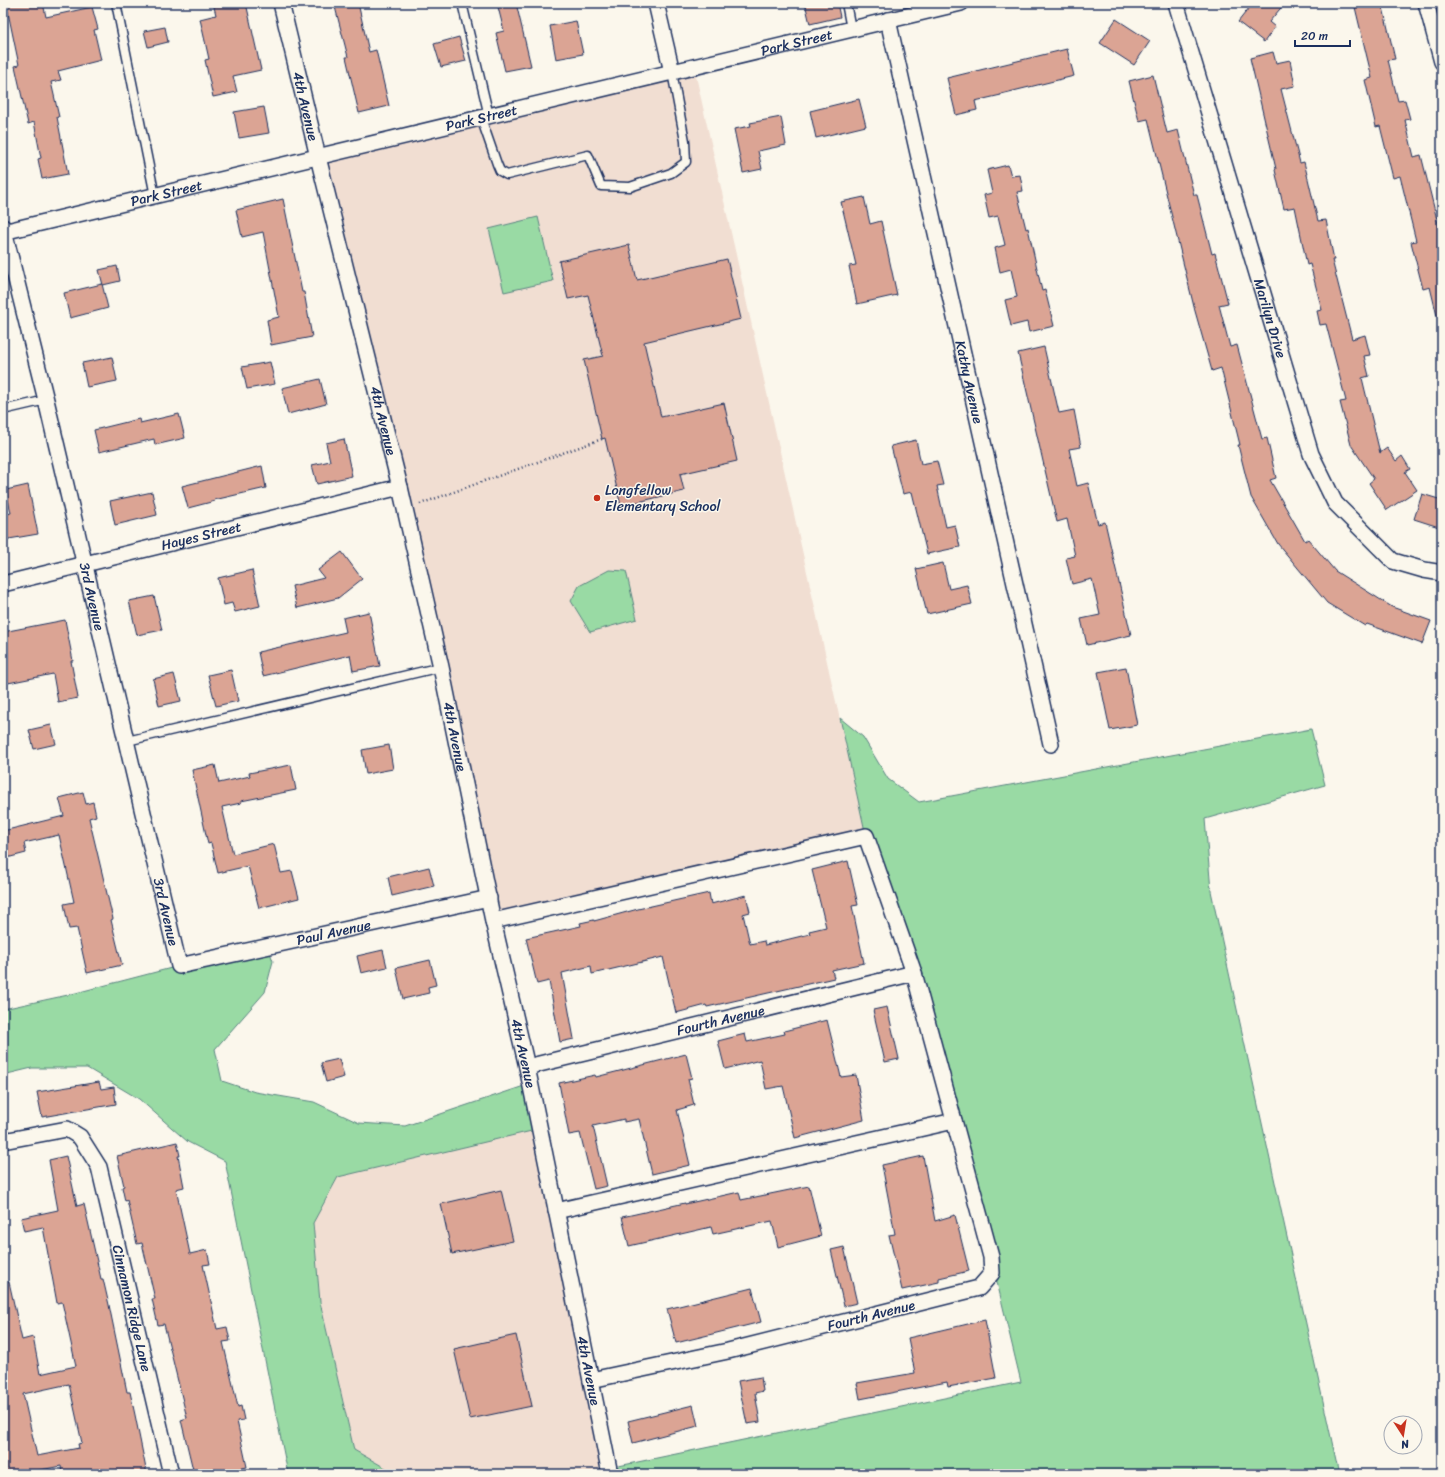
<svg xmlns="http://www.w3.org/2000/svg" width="1445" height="1477" viewBox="0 0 1445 1477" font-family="Sriracha,sans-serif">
  <rect width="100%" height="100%" fill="#fbf7ec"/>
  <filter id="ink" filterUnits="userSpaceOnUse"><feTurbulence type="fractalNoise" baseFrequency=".025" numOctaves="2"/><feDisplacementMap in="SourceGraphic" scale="8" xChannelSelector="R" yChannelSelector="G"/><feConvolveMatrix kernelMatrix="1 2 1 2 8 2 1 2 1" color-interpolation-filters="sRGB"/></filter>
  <g filter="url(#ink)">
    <g fill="#f1ded2">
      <path d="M 694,67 L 866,836 L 493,921 L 318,157 Z"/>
      <path d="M 540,1129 L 610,1474 L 396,1474 L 354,1450 L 320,1302 L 313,1223 L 338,1177 Z"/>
    </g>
    <g fill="#99daa4" stroke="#5a8481">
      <path d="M 538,217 L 553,281 L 504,292 L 489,229 Z"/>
      <path d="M 609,570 L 626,571 L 637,619 L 590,632 L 571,601 L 579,586 Z"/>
      <path d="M 840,718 L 863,737 L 888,779 L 919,802 L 1311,729 L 1325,785 L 1205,819 L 1211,891 L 1339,1474 L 610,1474 L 609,1468 L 1021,1382 L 991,1257 L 866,836 Z"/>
      <path d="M 268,947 L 273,961 L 265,992 L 215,1049 L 222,1081 L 255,1092 L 314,1102 L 359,1123 L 405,1126 L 530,1084 L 540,1129 L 338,1177 L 313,1223 L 320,1302 L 354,1450 L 396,1474 L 288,1474 L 225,1161 L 188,1142 L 139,1099 L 87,1068 L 32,1068 L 3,1075 L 3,1009 L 68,995 L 179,966 Z"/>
    </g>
    <g fill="#dba494" stroke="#1b2f5e" fill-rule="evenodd">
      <path d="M 6,3 L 43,3 L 46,17 L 92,7 L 98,29 L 94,30 L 101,60 L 58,71 L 61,80 L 51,82 L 59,117 L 57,117 L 68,174 L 42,179 L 38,159 L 41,158 L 34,122 L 28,124 L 15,66 L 19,65 Z"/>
      <path d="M 213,3 L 246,3 L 261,70 L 233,76 L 237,92 L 213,97 L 205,60 L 209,59 L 200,19 L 216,15 Z"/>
      <path d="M 334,3 L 358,3 L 369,52 L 376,50 L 389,106 L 359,113 L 346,57 L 348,57 Z"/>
      <path d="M 497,3 L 516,3 L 531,66 L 505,71 L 496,33 L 504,31 Z"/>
      <path d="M 805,3 L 837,3 L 840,17 L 810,24 Z"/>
      <path d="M 1253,3 L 1285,3 L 1269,22 L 1275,27 L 1264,42 L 1238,22 Z"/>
      <path d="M 1354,3 L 1382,3 L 1395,59 L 1388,60 L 1398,101 L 1405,100 L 1410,119 L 1405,120 L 1414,157 L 1421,155 L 1442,240 L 1442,315 L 1437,316 L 1430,287 L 1423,289 L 1411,242 L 1416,241 L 1400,176 L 1393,178 L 1380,126 L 1376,127 L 1365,80 L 1372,78 Z"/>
      <path d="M 1116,19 L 1150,41 L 1134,65 L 1100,43 Z"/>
      <path d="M 576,21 L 583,54 L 556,59 L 550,26 Z"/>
      <path d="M 165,27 L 168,42 L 148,47 L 144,31 Z"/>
      <path d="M 459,37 L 466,61 L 441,67 L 434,44 Z"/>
      <path d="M 1067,49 L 1074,76 L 1001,94 L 1001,95 L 975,101 L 977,110 L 956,115 L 947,78 Z"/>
      <path d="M 1273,52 L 1276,63 L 1290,60 L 1295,86 L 1281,89 L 1300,163 L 1304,162 L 1318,221 L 1326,220 L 1334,260 L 1332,260 L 1352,339 L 1365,335 L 1370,355 L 1364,356 L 1369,376 L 1362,378 L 1380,453 L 1387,448 L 1396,461 L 1402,456 L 1410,469 L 1405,472 L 1417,490 L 1387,510 L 1369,483 L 1374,479 L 1351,445 L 1340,402 L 1346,401 L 1326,324 L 1320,325 L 1317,311 L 1322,310 L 1310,264 L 1307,265 L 1295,207 L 1284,209 L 1275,170 L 1276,169 L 1250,58 Z"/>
      <path d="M 1153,75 L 1167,133 L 1178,130 L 1194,195 L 1197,195 L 1212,254 L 1215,253 L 1228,303 L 1219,305 L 1230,347 L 1237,345 L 1262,439 L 1267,438 L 1276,478 L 1270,480 L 1305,541 L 1308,539 L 1335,571 L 1392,607 L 1431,621 L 1422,644 L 1367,624 L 1365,626 L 1327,603 L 1278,544 L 1251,497 L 1238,445 L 1240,445 L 1221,368 L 1212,371 L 1195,311 L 1148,119 L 1139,121 L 1129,81 Z"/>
      <path d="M 859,99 L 866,126 L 816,138 L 810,111 Z"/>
      <path d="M 264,107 L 269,133 L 239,138 L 234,112 Z"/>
      <path d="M 781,117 L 786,145 L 758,151 L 762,169 L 743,173 L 734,129 L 751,126 L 750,123 Z"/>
      <path d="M 1008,165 L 1011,176 L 1020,175 L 1023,191 L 1017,192 L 1026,229 L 1028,228 L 1042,291 L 1045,290 L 1054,326 L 1029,332 L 1027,322 L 1011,326 L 1005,300 L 1017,297 L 1011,269 L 1000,272 L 995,248 L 1005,245 L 998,216 L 989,218 L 984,195 L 992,193 L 987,170 Z"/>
      <path d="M 864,197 L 870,224 L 881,221 L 897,295 L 857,304 L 849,266 L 856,265 L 841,202 Z"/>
      <path d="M 283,199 L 302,292 L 304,292 L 312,337 L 271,345 L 267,320 L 279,317 L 263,232 L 242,237 L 236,210 Z"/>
      <path d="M 629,245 L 637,280 L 727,259 L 741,319 L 644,342 L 661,417 L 724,403 L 737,461 L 680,474 L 684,491 L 621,506 L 605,438 L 602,439 L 584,360 L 603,356 L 588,295 L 568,299 L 559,261 Z"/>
      <path d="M 117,266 L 120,281 L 103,285 L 99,270 Z"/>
      <path d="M 102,284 L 108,308 L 70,318 L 64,293 Z"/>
      <path d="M 1044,347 L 1059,413 L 1074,410 L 1081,447 L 1069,449 L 1077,486 L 1088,483 L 1098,524 L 1105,522 L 1131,635 L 1087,645 L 1081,619 L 1100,615 L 1092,579 L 1072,584 L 1066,558 L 1075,556 L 1067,519 L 1057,522 L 1018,353 Z"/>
      <path d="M 112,357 L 117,381 L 87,387 L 82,363 Z"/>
      <path d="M 270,362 L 275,384 L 247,389 L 242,367 Z"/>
      <path d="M 320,379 L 326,404 L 288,414 L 282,388 Z"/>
      <path d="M 179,414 L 185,438 L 155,445 L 154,439 L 99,452 L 94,430 L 139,419 L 140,423 Z"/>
      <path d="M 344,439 L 352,476 L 317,484 L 312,465 L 330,461 L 326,443 Z"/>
      <path d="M 916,440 L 921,464 L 937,461 L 943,485 L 937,486 L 946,527 L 955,525 L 960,547 L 927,554 L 912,492 L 903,494 L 891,446 Z"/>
      <path d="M 262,466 L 266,488 L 214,500 L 215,501 L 188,508 L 182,486 Z"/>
      <path d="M 28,485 L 38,534 L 3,540 L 3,515 L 11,513 L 6,490 Z"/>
      <path d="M 152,492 L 157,515 L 115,525 L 110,501 Z"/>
      <path d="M 1422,494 L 1442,500 L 1442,528 L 1414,519 Z"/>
      <path d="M 342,552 L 362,579 L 338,598 L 297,608 L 292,586 L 324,578 L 318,570 Z"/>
      <path d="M 943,563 L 949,589 L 967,585 L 972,604 L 927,614 L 916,569 Z"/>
      <path d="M 252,570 L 260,606 L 235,612 L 232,603 L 224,605 L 218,578 Z"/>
      <path d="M 154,596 L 162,630 L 137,635 L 129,601 Z"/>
      <path d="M 369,612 L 380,666 L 353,671 L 350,655 L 263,676 L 258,652 L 346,632 L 343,618 Z"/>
      <path d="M 65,620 L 73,661 L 71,661 L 78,698 L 58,702 L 53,674 L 3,684 L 3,632 Z"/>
      <path d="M 1126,667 L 1137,725 L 1110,730 L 1098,672 Z"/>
      <path d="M 231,670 L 238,701 L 216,706 L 208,675 Z"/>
      <path d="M 174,674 L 181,701 L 159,706 L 153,679 Z"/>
      <path d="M 51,725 L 56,744 L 34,749 L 29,730 Z"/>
      <path d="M 389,745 L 393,769 L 366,774 L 362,750 Z"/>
      <path d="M 215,765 L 219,783 L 250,776 L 249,773 L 291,765 L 296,790 L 241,801 L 241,803 L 222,807 L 233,854 L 274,844 L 281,873 L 292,871 L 299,898 L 259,908 L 248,866 L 218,873 L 211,843 L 208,844 L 192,770 Z"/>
      <path d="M 83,792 L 86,804 L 93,802 L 96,816 L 89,818 L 113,919 L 111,920 L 122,965 L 87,973 L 77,928 L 69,929 L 64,904 L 74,902 L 59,835 L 24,843 L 26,853 L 3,859 L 3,831 L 64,816 L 59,798 Z"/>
      <path d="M 848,861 L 858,905 L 852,906 L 864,963 L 832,970 L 834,978 L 707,1007 L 706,1005 L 676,1013 L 663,957 L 592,974 L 591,966 L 562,973 L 574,1039 L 560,1042 L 549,981 L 537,984 L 526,938 L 581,926 L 580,923 L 594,920 L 594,921 L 638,909 L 709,893 L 711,904 L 746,895 L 750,912 L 743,914 L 750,944 L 764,941 L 765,945 L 810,934 L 809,931 L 826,927 L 812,870 Z"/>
      <path d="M 429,867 L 434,886 L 392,896 L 388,877 Z"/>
      <path d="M 383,950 L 387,967 L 361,973 L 357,956 Z"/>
      <path d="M 430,960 L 436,985 L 428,987 L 429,993 L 403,999 L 396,968 Z"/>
      <path d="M 887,1007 L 899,1059 L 885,1062 L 873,1010 Z"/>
      <path d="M 827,1020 L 841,1077 L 856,1075 L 864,1120 L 795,1138 L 783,1086 L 766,1089 L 760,1060 L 725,1069 L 718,1041 L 745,1034 L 747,1042 L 785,1034 L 784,1031 Z"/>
      <path d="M 686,1054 L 692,1078 L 688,1079 L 694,1105 L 677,1110 L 690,1165 L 652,1174 L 639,1119 L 624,1122 L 624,1119 L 593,1126 L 607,1186 L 594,1189 L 580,1133 L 569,1135 L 559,1083 L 595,1075 L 596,1077 Z"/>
      <path d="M 339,1059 L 344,1077 L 326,1082 L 321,1063 Z"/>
      <path d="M 99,1082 L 101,1089 L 114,1087 L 116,1104 L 42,1117 L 37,1092 Z"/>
      <path d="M 177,1142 L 180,1156 L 178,1156 L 184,1187 L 176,1189 L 190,1254 L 207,1250 L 210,1264 L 203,1265 L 217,1329 L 227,1327 L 230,1341 L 223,1342 L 238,1407 L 241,1406 L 244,1420 L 237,1421 L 247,1467 L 225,1472 L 225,1474 L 194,1474 L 181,1420 L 187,1418 L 164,1324 L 158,1325 L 152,1299 L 155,1299 L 142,1243 L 137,1244 L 127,1200 L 125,1201 L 122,1187 L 124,1186 L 117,1156 Z"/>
      <path d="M 66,1156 L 77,1206 L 84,1204 L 101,1279 L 103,1279 L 109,1305 L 127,1392 L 130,1392 L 135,1415 L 147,1474 L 62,1474 L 61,1466 L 20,1474 L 3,1474 L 3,1283 L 9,1282 L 22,1340 L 33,1337 L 40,1374 L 76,1366 L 62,1302 L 57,1303 L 43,1227 L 24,1231 L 21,1218 L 58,1210 L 49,1160 ZM 69,1384 L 82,1443 L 78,1444 L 79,1448 L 37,1456 L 23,1394 Z"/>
      <path d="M 923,1156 L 935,1221 L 955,1215 L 969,1271 L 939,1278 L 939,1282 L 902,1290 L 889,1235 L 895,1234 L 882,1165 Z"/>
      <path d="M 809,1186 L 821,1236 L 778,1247 L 772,1221 L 713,1234 L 711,1227 L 629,1246 L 622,1217 L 685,1203 L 685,1204 L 739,1192 L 741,1200 Z"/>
      <path d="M 501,1190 L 513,1241 L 452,1254 L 441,1204 Z"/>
      <path d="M 844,1247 L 857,1303 L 844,1306 L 831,1250 Z"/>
      <path d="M 752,1288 L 761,1322 L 676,1343 L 667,1309 Z"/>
      <path d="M 985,1320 L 996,1378 L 948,1387 L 947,1382 L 860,1399 L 857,1383 L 915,1373 L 908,1338 Z"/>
      <path d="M 516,1335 L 532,1406 L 470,1419 L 454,1349 Z"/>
      <path d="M 761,1377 L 763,1391 L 755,1393 L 760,1422 L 747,1424 L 738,1381 Z"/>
      <path d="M 693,1405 L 698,1426 L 633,1443 L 628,1421 Z"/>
    </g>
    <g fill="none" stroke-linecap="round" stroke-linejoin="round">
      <defs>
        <g id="service">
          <path d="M 116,3 L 155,196"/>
          <path d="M 462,3 L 489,116"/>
          <path d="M 846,3 L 851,29"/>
          <path d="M 481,118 L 497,164 L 500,171 L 507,175 L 588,155 L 601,186 L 630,187 L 671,173 L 686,162 L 685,141 L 672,72"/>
          <path d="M 3,410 L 46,400"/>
          <path d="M 127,741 L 441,667"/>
        </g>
        <g id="minor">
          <path id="s1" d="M 281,3 L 318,157 L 400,487 L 441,667 L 493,921 L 527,1067 L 610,1474"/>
          <path d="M 656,3 L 672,72"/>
          <path id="s2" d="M 1176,3 L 1311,454 L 1335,503 L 1393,561 L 1424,570 L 1442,573"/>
          <path d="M 1426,3 L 1442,62"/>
          <path id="s3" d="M 888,20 L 1051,744"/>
          <path id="s4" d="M 3,227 L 46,400 L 179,966 L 489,898"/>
          <path id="s5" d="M 3,232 L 961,3"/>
          <path id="s6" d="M 3,584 L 400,487"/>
          <path d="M 493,921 L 866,836 L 914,973 L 991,1257 L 992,1273 L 979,1288 L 728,1351 L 591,1380"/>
          <path id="s7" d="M 527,1067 L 914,973"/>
          <path id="s8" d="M 3,1141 L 67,1129 L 80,1137 L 99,1167 L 171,1474"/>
          <path d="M 556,1211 L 954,1121"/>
        </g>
      </defs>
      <use href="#service" stroke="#1b2f5e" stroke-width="11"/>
      <use href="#minor" stroke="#1b2f5e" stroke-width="18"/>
      <path stroke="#1b2f5e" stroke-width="2.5" stroke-dasharray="1 3" stroke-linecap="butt" d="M 420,504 L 602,439"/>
      <use href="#service" stroke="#fbf7ec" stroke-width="8"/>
      <use href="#minor" stroke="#fbf7ec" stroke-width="15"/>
    </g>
  </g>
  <circle fill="#c8321e" stroke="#fbf7ec" stroke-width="1.5" cx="597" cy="498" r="4"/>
  <g text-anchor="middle" stroke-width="3" stroke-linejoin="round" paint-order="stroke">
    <g font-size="14" fill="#1b2f5e" stroke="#fbf7ec">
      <text dy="5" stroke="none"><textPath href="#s5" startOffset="816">Park Street</textPath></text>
      <text dy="5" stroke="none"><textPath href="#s1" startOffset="106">4th Avenue</textPath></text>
      <text dy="5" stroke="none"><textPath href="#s5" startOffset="492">Park Street</textPath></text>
      <text dy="5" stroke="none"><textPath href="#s5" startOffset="168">Park Street</textPath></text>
      <text dy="5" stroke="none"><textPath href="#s2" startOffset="329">Marilyn Drive</textPath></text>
      <text dy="5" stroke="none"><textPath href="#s3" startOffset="371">Kathy Avenue</textPath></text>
      <text dy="5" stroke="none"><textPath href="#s1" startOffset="430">4th Avenue</textPath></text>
      <text dy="5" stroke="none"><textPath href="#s6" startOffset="204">Hayes Street</textPath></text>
      <text dy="5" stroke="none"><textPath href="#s4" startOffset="380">3rd Avenue</textPath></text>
      <text dy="5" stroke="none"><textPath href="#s1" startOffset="754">4th Avenue</textPath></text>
      <text dy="5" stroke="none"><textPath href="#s4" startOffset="704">3rd Avenue</textPath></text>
      <text dy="5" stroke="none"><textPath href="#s4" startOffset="918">Paul Avenue</textPath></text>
      <text dy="5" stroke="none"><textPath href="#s7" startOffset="199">Fourth Avenue</textPath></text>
      <text dy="5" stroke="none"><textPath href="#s1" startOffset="1078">4th Avenue</textPath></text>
      <text dy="5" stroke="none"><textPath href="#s8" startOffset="261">Cinnamon Ridge Lane</textPath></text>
      <text transform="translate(871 1315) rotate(-14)" y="5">Fourth Avenue</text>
      <text dy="5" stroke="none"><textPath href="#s1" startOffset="1402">4th Avenue</textPath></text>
    </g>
    <g font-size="14" fill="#1b2f5e" stroke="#fbf7ec" text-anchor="start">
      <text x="605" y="495">Longfellow<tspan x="605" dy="16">Elementary School</tspan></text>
    </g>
  </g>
  <rect width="1445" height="1477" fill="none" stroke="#fbf7ec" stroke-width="16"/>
  <rect x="8" y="8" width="1429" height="1461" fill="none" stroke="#1b2f5e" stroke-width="1.5" filter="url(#ink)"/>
  <g transform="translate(1403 1435) rotate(168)"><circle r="19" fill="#fbf7ec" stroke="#a1a7b3"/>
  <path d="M0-3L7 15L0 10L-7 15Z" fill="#c8321e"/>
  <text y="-6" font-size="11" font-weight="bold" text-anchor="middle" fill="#1b2f5e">N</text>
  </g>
  <path d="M1295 40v6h55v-6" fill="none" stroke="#1b2f5e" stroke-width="2"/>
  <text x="1301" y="40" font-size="12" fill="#1b2f5e" stroke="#fbf7ec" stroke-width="3" paint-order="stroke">20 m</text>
</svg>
